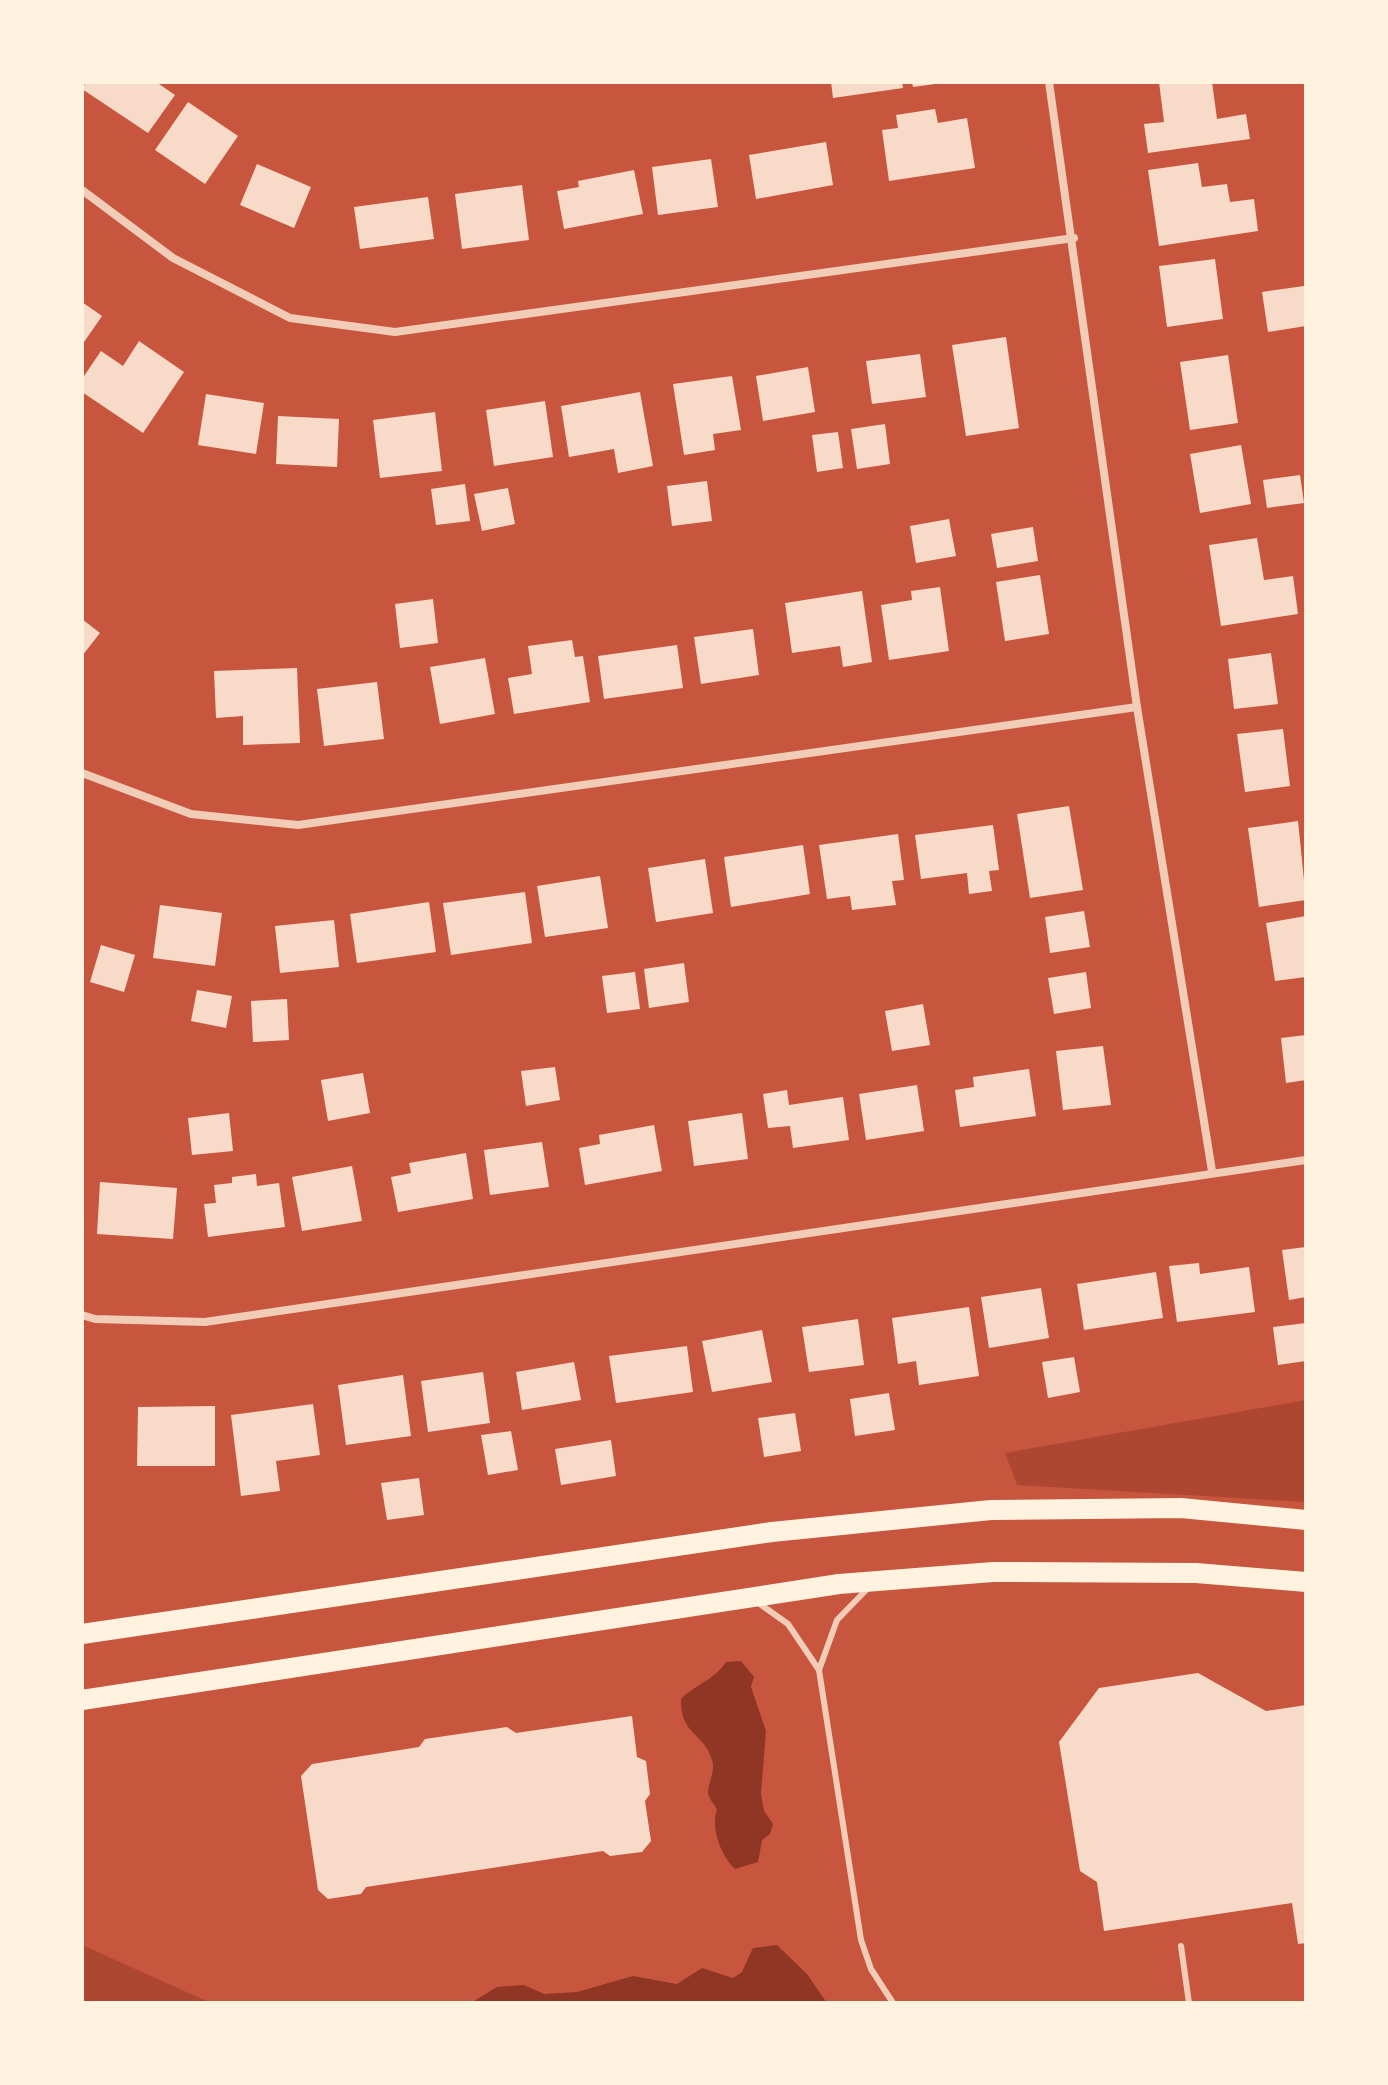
<svg xmlns="http://www.w3.org/2000/svg" width="1388" height="2085" viewBox="0 0 1388 2085" font-family="Overpass,sans-serif">
  <rect width="100%" height="100%" fill="#c8553d"/>
  <g fill="#ae4732">
    <path d="M 1306,1400 L 1306,1502 L 1017,1485 L 1005,1453 Z"/>
    <path d="M 82,1945 L 211,2003 L 82,2003 Z"/>
  </g>
  <g fill="#8f3625">
    <path d="M 741,1661 L 754,1677 L 751,1687 L 766,1731 L 761,1794 L 764,1811 L 773,1824 L 770,1834 L 762,1840 L 758,1862 L 735,1869 C 722,1857 710,1828 717,1810 C 715,1805 709,1799 708,1793 C 708,1782 716,1771 712,1760 C 704,1732 680,1735 681,1699 C 696,1684 714,1680 726,1662 Z"/>
    <path d="M 777,1945 L 807,1974 L 827,2003 L 444,2003 L 474,2001 L 497,1987 L 524,1985 L 544,1994 L 577,1992 L 633,1976 L 677,1984 L 702,1968 L 733,1978 L 742,1972 L 753,1948 Z"/>
  </g>
  <g fill="#f7dbc8">
    <path d="M 86,82 L 156,82 L 175,95 L 148,133 L 82,89 Z"/>
    <path d="M 831,82 L 902,82 L 903,88 L 833,98 Z"/>
    <path d="M 912,82 L 934,82 L 935,84 L 913,87 Z"/>
    <path d="M 1159,82 L 1212,82 L 1217,119 L 1246,114 L 1250,139 L 1148,153 L 1144,124 L 1164,122 Z"/>
    <path d="M 188,102 L 238,136 L 205,184 L 155,150 Z"/>
    <path d="M 935,109 L 938,123 L 967,118 L 975,168 L 889,181 L 882,130 L 898,128 L 896,115 Z"/>
    <path d="M 826,142 L 833,185 L 756,199 L 749,155 Z"/>
    <path d="M 711,159 L 718,207 L 658,215 L 652,167 Z"/>
    <path d="M 1198,163 L 1202,187 L 1227,184 L 1230,202 L 1254,199 L 1258,231 L 1159,246 L 1148,170 Z"/>
    <path d="M 257,164 L 311,187 L 294,228 L 240,205 Z"/>
    <path d="M 634,170 L 643,214 L 564,229 L 557,191 L 579,187 L 578,181 Z"/>
    <path d="M 522,185 L 529,240 L 462,249 L 455,194 Z"/>
    <path d="M 428,197 L 434,239 L 360,249 L 354,207 Z"/>
    <path d="M 1215,259 L 1223,319 L 1167,327 L 1159,266 Z"/>
    <path d="M 1304,286 L 1306,326 L 1268,332 L 1262,292 Z"/>
    <path d="M 82,302 L 102,316 L 82,345 Z"/>
    <path d="M 1006,337 L 1019,428 L 966,436 L 952,345 Z"/>
    <path d="M 139,341 L 184,372 L 143,433 L 82,392 L 82,379 L 101,351 L 123,366 Z"/>
    <path d="M 920,354 L 926,397 L 872,404 L 866,361 Z"/>
    <path d="M 1228,355 L 1238,423 L 1190,430 L 1180,362 Z"/>
    <path d="M 808,367 L 815,412 L 763,421 L 756,376 Z"/>
    <path d="M 732,376 L 741,430 L 713,434 L 715,450 L 684,455 L 673,384 Z"/>
    <path d="M 640,392 L 653,466 L 618,473 L 614,449 L 569,457 L 561,406 Z"/>
    <path d="M 206,394 L 264,403 L 256,454 L 198,445 Z"/>
    <path d="M 545,401 L 553,457 L 494,466 L 486,410 Z"/>
    <path d="M 435,412 L 442,471 L 380,478 L 373,420 Z"/>
    <path d="M 278,416 L 339,419 L 337,467 L 276,464 Z"/>
    <path d="M 885,424 L 890,464 L 857,469 L 851,429 Z"/>
    <path d="M 838,432 L 843,468 L 817,472 L 812,435 Z"/>
    <path d="M 1241,445 L 1251,504 L 1200,513 L 1190,454 Z"/>
    <path d="M 1300,475 L 1304,503 L 1267,508 L 1263,480 Z"/>
    <path d="M 707,481 L 712,521 L 672,526 L 667,486 Z"/>
    <path d="M 465,484 L 470,521 L 436,525 L 431,489 Z"/>
    <path d="M 508,488 L 515,524 L 482,531 L 474,494 Z"/>
    <path d="M 949,519 L 956,556 L 916,563 L 910,526 Z"/>
    <path d="M 1033,527 L 1038,561 L 997,568 L 991,534 Z"/>
    <path d="M 1257,538 L 1264,580 L 1293,576 L 1298,614 L 1221,626 L 1209,545 Z"/>
    <path d="M 1040,575 L 1049,634 L 1005,641 L 996,582 Z"/>
    <path d="M 940,587 L 949,651 L 889,660 L 881,605 L 912,600 L 911,591 Z"/>
    <path d="M 862,591 L 872,662 L 843,667 L 840,646 L 792,653 L 785,603 Z"/>
    <path d="M 433,599 L 438,643 L 400,648 L 395,604 Z"/>
    <path d="M 82,619 L 100,633 L 82,656 Z"/>
    <path d="M 753,629 L 759,675 L 701,684 L 694,637 Z"/>
    <path d="M 572,640 L 575,657 L 583,656 L 590,702 L 514,714 L 508,678 L 532,674 L 528,646 Z"/>
    <path d="M 677,645 L 683,688 L 604,699 L 598,656 Z"/>
    <path d="M 1271,653 L 1278,704 L 1234,709 L 1228,659 Z"/>
    <path d="M 485,658 L 495,714 L 440,724 L 430,667 Z"/>
    <path d="M 297,668 L 300,743 L 243,745 L 243,716 L 216,718 L 214,671 Z"/>
    <path d="M 377,682 L 384,739 L 324,746 L 317,689 Z"/>
    <path d="M 1283,729 L 1290,786 L 1245,792 L 1237,734 Z"/>
    <path d="M 1069,806 L 1083,890 L 1030,898 L 1017,814 Z"/>
    <path d="M 1298,821 L 1306,900 L 1259,907 L 1248,828 Z"/>
    <path d="M 993,825 L 999,870 L 989,871 L 992,891 L 969,894 L 967,873 L 921,879 L 915,835 Z"/>
    <path d="M 898,834 L 904,880 L 892,881 L 896,905 L 852,910 L 850,896 L 827,899 L 819,845 Z"/>
    <path d="M 803,845 L 810,894 L 731,907 L 724,857 Z"/>
    <path d="M 705,859 L 713,913 L 656,922 L 648,868 Z"/>
    <path d="M 600,876 L 608,928 L 545,937 L 537,886 Z"/>
    <path d="M 525,892 L 532,943 L 451,955 L 443,903 Z"/>
    <path d="M 429,902 L 436,952 L 357,963 L 350,914 Z"/>
    <path d="M 160,905 L 222,913 L 215,966 L 153,958 Z"/>
    <path d="M 1084,911 L 1090,947 L 1050,953 L 1045,917 Z"/>
    <path d="M 1306,916 L 1306,977 L 1275,981 L 1266,923 Z"/>
    <path d="M 334,920 L 339,967 L 280,973 L 275,926 Z"/>
    <path d="M 101,945 L 135,955 L 124,992 L 90,982 Z"/>
    <path d="M 684,963 L 689,1002 L 649,1008 L 644,969 Z"/>
    <path d="M 635,972 L 640,1009 L 607,1013 L 602,976 Z"/>
    <path d="M 1086,972 L 1091,1008 L 1054,1014 L 1048,978 Z"/>
    <path d="M 197,990 L 232,996 L 226,1028 L 191,1021 Z"/>
    <path d="M 287,999 L 289,1040 L 253,1042 L 251,1001 Z"/>
    <path d="M 923,1004 L 930,1045 L 892,1051 L 885,1011 Z"/>
    <path d="M 1306,1035 L 1306,1080 L 1286,1083 L 1281,1038 Z"/>
    <path d="M 1103,1046 L 1111,1105 L 1063,1110 L 1056,1051 Z"/>
    <path d="M 555,1067 L 560,1100 L 526,1106 L 521,1071 Z"/>
    <path d="M 1029,1069 L 1036,1116 L 960,1127 L 955,1090 L 974,1087 L 973,1077 Z"/>
    <path d="M 363,1073 L 370,1113 L 328,1121 L 321,1080 Z"/>
    <path d="M 917,1085 L 924,1131 L 866,1140 L 859,1094 Z"/>
    <path d="M 787,1090 L 789,1105 L 843,1097 L 849,1140 L 793,1148 L 790,1126 L 768,1128 L 763,1094 Z"/>
    <path d="M 229,1113 L 233,1151 L 192,1155 L 188,1118 Z"/>
    <path d="M 742,1113 L 748,1159 L 694,1166 L 688,1121 Z"/>
    <path d="M 654,1125 L 662,1171 L 585,1185 L 579,1148 L 600,1144 L 599,1135 Z"/>
    <path d="M 542,1142 L 549,1187 L 490,1195 L 484,1150 Z"/>
    <path d="M 466,1153 L 473,1199 L 398,1212 L 391,1177 L 411,1173 L 409,1163 Z"/>
    <path d="M 352,1166 L 362,1221 L 302,1231 L 292,1177 Z"/>
    <path d="M 256,1174 L 257,1186 L 279,1183 L 285,1227 L 208,1237 L 204,1204 L 216,1203 L 214,1185 L 232,1183 L 232,1177 Z"/>
    <path d="M 100,1182 L 177,1188 L 173,1239 L 97,1234 Z"/>
    <path d="M 1306,1247 L 1306,1297 L 1289,1300 L 1282,1250 Z"/>
    <path d="M 1199,1263 L 1200,1274 L 1249,1267 L 1255,1312 L 1177,1322 L 1169,1266 Z"/>
    <path d="M 1156,1272 L 1163,1318 L 1084,1330 L 1077,1284 Z"/>
    <path d="M 1041,1288 L 1049,1338 L 989,1348 L 981,1297 Z"/>
    <path d="M 969,1307 L 979,1376 L 919,1385 L 916,1361 L 898,1364 L 892,1318 Z"/>
    <path d="M 858,1319 L 864,1365 L 809,1372 L 802,1327 Z"/>
    <path d="M 1306,1323 L 1306,1361 L 1278,1365 L 1273,1327 Z"/>
    <path d="M 762,1330 L 772,1382 L 712,1392 L 702,1341 Z"/>
    <path d="M 687,1346 L 693,1392 L 616,1403 L 609,1356 Z"/>
    <path d="M 1074,1357 L 1080,1392 L 1048,1398 L 1042,1362 Z"/>
    <path d="M 574,1362 L 581,1400 L 522,1410 L 516,1372 Z"/>
    <path d="M 483,1372 L 490,1423 L 428,1432 L 421,1381 Z"/>
    <path d="M 403,1375 L 411,1436 L 346,1445 L 338,1385 Z"/>
    <path d="M 889,1393 L 895,1430 L 855,1436 L 850,1399 Z"/>
    <path d="M 313,1404 L 320,1455 L 276,1461 L 280,1491 L 241,1496 L 231,1415 Z"/>
    <path d="M 215,1406 L 215,1466 L 137,1466 L 138,1407 Z"/>
    <path d="M 795,1413 L 801,1451 L 764,1457 L 758,1418 Z"/>
    <path d="M 511,1431 L 518,1470 L 488,1475 L 481,1435 Z"/>
    <path d="M 611,1440 L 616,1476 L 561,1485 L 555,1449 Z"/>
    <path d="M 419,1478 L 424,1515 L 387,1520 L 381,1483 Z"/>
    <path d="M 1198,1673 L 1266,1711 L 1306,1705 L 1306,1943 L 1298,1944 L 1292,1903 L 1104,1931 L 1097,1882 L 1080,1871 L 1059,1742 L 1099,1688 Z"/>
    <path d="M 632,1716 L 637,1757 L 646,1761 L 650,1794 L 645,1801 L 651,1841 L 642,1852 L 610,1856 L 603,1851 L 366,1887 L 361,1894 L 328,1899 L 318,1890 L 301,1776 L 312,1764 L 419,1747 L 425,1739 L 507,1727 L 516,1733 Z"/>
  </g>
  <g fill="none" stroke-linecap="round" stroke-linejoin="round">
    <g stroke="#f1ccb7" stroke-width="6">
      <path d="M 757,1602 L 788,1624 L 819,1670 L 837,1620 L 870,1586"/>
      <path d="M 819,1670 L 861,1940 L 871,1969 L 893,2003"/>
      <path d="M 1181,1946 L 1189,2003"/>
    </g>
    <g stroke="#f1ccb7" stroke-width="8">
      <path d="M 1049,82 L 1137,707 L 1212,1171"/>
      <path d="M 82,190 L 173,258 L 290,318 L 395,332 L 1074,238"/>
      <path d="M 82,773 L 191,814 L 298,825 L 1137,707"/>
      <path d="M 82,1315 L 95,1319 L 205,1322 L 1306,1160"/>
    </g>
    <g stroke="#fff3e0" stroke-width="20">
      <path d="M 82,1634 L 772,1532 L 991,1510 L 1181,1508 L 1306,1520"/>
      <path d="M 82,1700 L 839,1584 L 993,1572 L 1196,1573 L 1306,1582"/>
    </g>
  </g>
  <rect width="1388" height="2085" fill="none" stroke="#fff3e0" stroke-width="168"/>
</svg>
